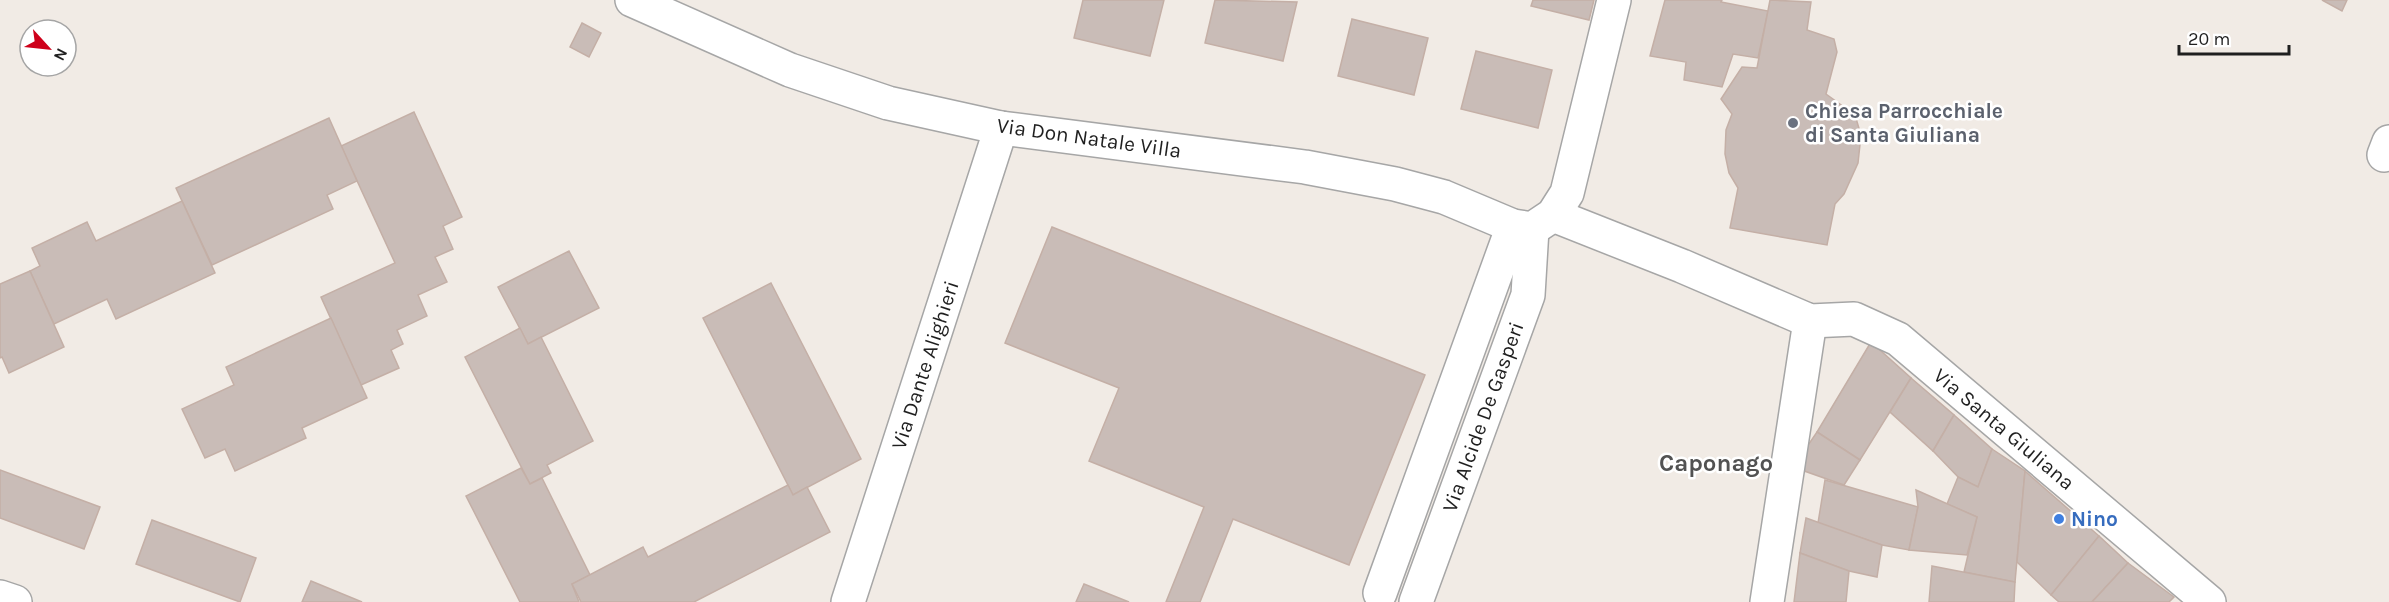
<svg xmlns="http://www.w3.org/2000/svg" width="2389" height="602" viewBox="0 0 2389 602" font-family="Karla,sans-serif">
  <rect width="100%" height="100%" fill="#f1ebe5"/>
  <g fill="#c9bcb7" stroke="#c4afa6" stroke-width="1.5">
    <path d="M 1083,0 L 1164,0 L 1150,56 L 1074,38 Z"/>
    <path d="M 1215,0 L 1297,2 L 1283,61 L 1205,43 Z"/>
    <path d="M 1533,0 L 1594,0 L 1589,20 L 1531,6 Z"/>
    <path d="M 1665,0 L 1722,0 L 1721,2 L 1768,11 L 1758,58 L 1733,54 L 1722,87 L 1684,80 L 1686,62 L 1650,56 Z"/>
    <path d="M 1770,0 L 1811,2 L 1807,30 L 1834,39 L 1837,52 L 1826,94 L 1855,115 L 1861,135 L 1858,163 L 1844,194 L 1835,204 L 1827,245 L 1730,228 L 1738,188 L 1729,173 L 1725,154 L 1726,130 L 1732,114 L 1721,99 L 1742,67 L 1757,68 Z"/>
    <path d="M 2322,0 L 2347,0 L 2342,11 Z"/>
    <path d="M 1352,19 L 1428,38 L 1414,95 L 1338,76 Z"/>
    <path d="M 582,23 L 601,33 L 589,57 L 570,47 Z"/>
    <path d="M 1476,51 L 1552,70 L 1538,128 L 1461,109 Z"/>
    <path d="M 414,112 L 462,217 L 443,226 L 453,249 L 435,257 L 447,282 L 418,295 L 427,316 L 397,330 L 403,344 L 391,350 L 399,368 L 361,385 L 321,297 L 395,263 L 341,146 Z"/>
    <path d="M 329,118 L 357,181 L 327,195 L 333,209 L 212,265 L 176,188 Z"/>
    <path d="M 182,201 L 215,273 L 116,319 L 107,299 L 54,324 L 30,271 L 40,266 L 32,248 L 87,222 L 96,241 Z"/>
    <path d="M 1052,227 L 1425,375 L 1349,565 L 1233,519 L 1200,602 L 1166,602 L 1204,507 L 1089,461 L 1119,388 L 1005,343 Z"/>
    <path d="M 569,251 L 599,308 L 528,344 L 498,287 Z"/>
    <path d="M 30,271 L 64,347 L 9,373 L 2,357 L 0,358 L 0,284 Z"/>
    <path d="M 771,283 L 861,459 L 793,495 L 703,318 Z"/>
    <path d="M 331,318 L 367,398 L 302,428 L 306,438 L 235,471 L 225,449 L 205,458 L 182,409 L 234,385 L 226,367 Z"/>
    <path d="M 520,328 L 528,344 L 541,337 L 593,441 L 547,465 L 551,473 L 530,484 L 465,357 Z"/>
    <path d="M 1871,342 L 1911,378 L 1860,460 L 1817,432 Z"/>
    <path d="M 1911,378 L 1954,415 L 1933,451 L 1890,412 Z"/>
    <path d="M 1954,415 L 1992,449 L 1978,487 L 1958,477 L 1933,451 Z"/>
    <path d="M 1817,432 L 1860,460 L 1844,485 L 1793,467 Z"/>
    <path d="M 1992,449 L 2025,471 L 2015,582 L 1964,572 L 1977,517 L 1947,504 L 1958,477 L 1978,487 Z"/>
    <path d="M 521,468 L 530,484 L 542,478 L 590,575 L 572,584 L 579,602 L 520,602 L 466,496 Z"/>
    <path d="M 0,470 L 100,507 L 84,549 L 0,518 Z"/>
    <path d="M 2025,471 L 2099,536 L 2051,595 L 2017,562 Z"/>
    <path d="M 1825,480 L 1918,507 L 1909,550 L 1882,545 L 1818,523 Z"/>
    <path d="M 788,485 L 793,495 L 807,487 L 830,532 L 694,602 L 581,602 L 572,584 L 643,547 L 648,557 Z"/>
    <path d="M 1916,490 L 1977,517 L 1967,555 L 1909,550 L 1918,507 Z"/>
    <path d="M 1806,518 L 1882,545 L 1877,577 L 1849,571 L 1800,553 Z"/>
    <path d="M 152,520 L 256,558 L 240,602 L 136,564 Z"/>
    <path d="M 2099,536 L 2128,563 L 2092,602 L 2059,602 L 2051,595 Z"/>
    <path d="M 1800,553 L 1849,571 L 1846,602 L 1794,602 Z"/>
    <path d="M 2128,563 L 2174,597 L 2169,602 L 2092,602 Z"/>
    <path d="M 1932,566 L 2015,582 L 2014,602 L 1929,602 Z"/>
    <path d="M 311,581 L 362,602 L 302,602 Z"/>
    <path d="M 1084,584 L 1129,602 L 1076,602 Z"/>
  </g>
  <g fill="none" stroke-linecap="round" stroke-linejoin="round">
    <defs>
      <g id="minor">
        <path d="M 632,0 L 790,70 L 888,103 L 1001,128 L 1305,167 L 1395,184 L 1444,197 L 1513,226 L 1532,229 L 1553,215 L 1567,193 L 1614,0"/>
        <path d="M 2384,155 L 2389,142"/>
        <path d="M 1553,215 L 1682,266 L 1810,321 L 1854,319 L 1898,339 L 2209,602"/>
        <path d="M 1380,593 L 1513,226"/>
        <path d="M 0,597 L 15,602"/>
        <path d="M 848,602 L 1001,128"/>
        <path d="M 1416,602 L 1528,295 L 1532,229"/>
        <path d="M 1767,602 L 1810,321"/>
      </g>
    </defs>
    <use href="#minor" stroke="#a6a6a6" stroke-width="36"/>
    <use href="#minor" stroke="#fff" stroke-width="33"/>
  </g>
  <circle fill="#6b7280" stroke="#fff" stroke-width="2" cx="1793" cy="123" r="6"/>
  <circle fill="#3f7fe0" stroke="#fff" stroke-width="2" cx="2059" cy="519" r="6"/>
  <g text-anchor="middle" stroke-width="5" stroke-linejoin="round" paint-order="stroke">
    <g font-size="21" font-weight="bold" fill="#5b616d" stroke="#fff" text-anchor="start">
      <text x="1805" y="118">Chiesa Parrocchiale<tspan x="1805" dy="24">di Santa Giuliana</tspan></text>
    </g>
    <g font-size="21" fill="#1f1f1f" stroke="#fff">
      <text transform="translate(1089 138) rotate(8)" y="7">Via Don Natale Villa</text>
      <text transform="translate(925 365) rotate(-72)" y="7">Via Dante Alighieri</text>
      <text transform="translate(1483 417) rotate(-70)" y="7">Via Alcide De Gasperi</text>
      <text transform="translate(2004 429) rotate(40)" y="7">Via Santa Giuliana</text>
    </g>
    <g font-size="21" font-weight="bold" fill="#366cbe" stroke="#fff" text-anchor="start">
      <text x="2071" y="526">Nino</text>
    </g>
    <g font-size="24" font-weight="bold" fill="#525252" stroke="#fff">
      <text x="1716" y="471">Caponago</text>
    </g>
  </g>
  <g transform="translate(48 48) rotate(117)"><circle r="28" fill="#ffffff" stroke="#a5a5a5" stroke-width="1.5"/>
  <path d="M0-4.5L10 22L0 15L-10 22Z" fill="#ce001a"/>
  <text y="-9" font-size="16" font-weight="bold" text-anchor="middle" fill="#1f1f1f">N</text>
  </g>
  <path d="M2179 45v9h110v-9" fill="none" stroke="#1f1f1f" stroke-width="3"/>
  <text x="2188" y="45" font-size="18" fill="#1f1f1f" stroke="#ffffff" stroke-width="4.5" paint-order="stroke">20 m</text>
</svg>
